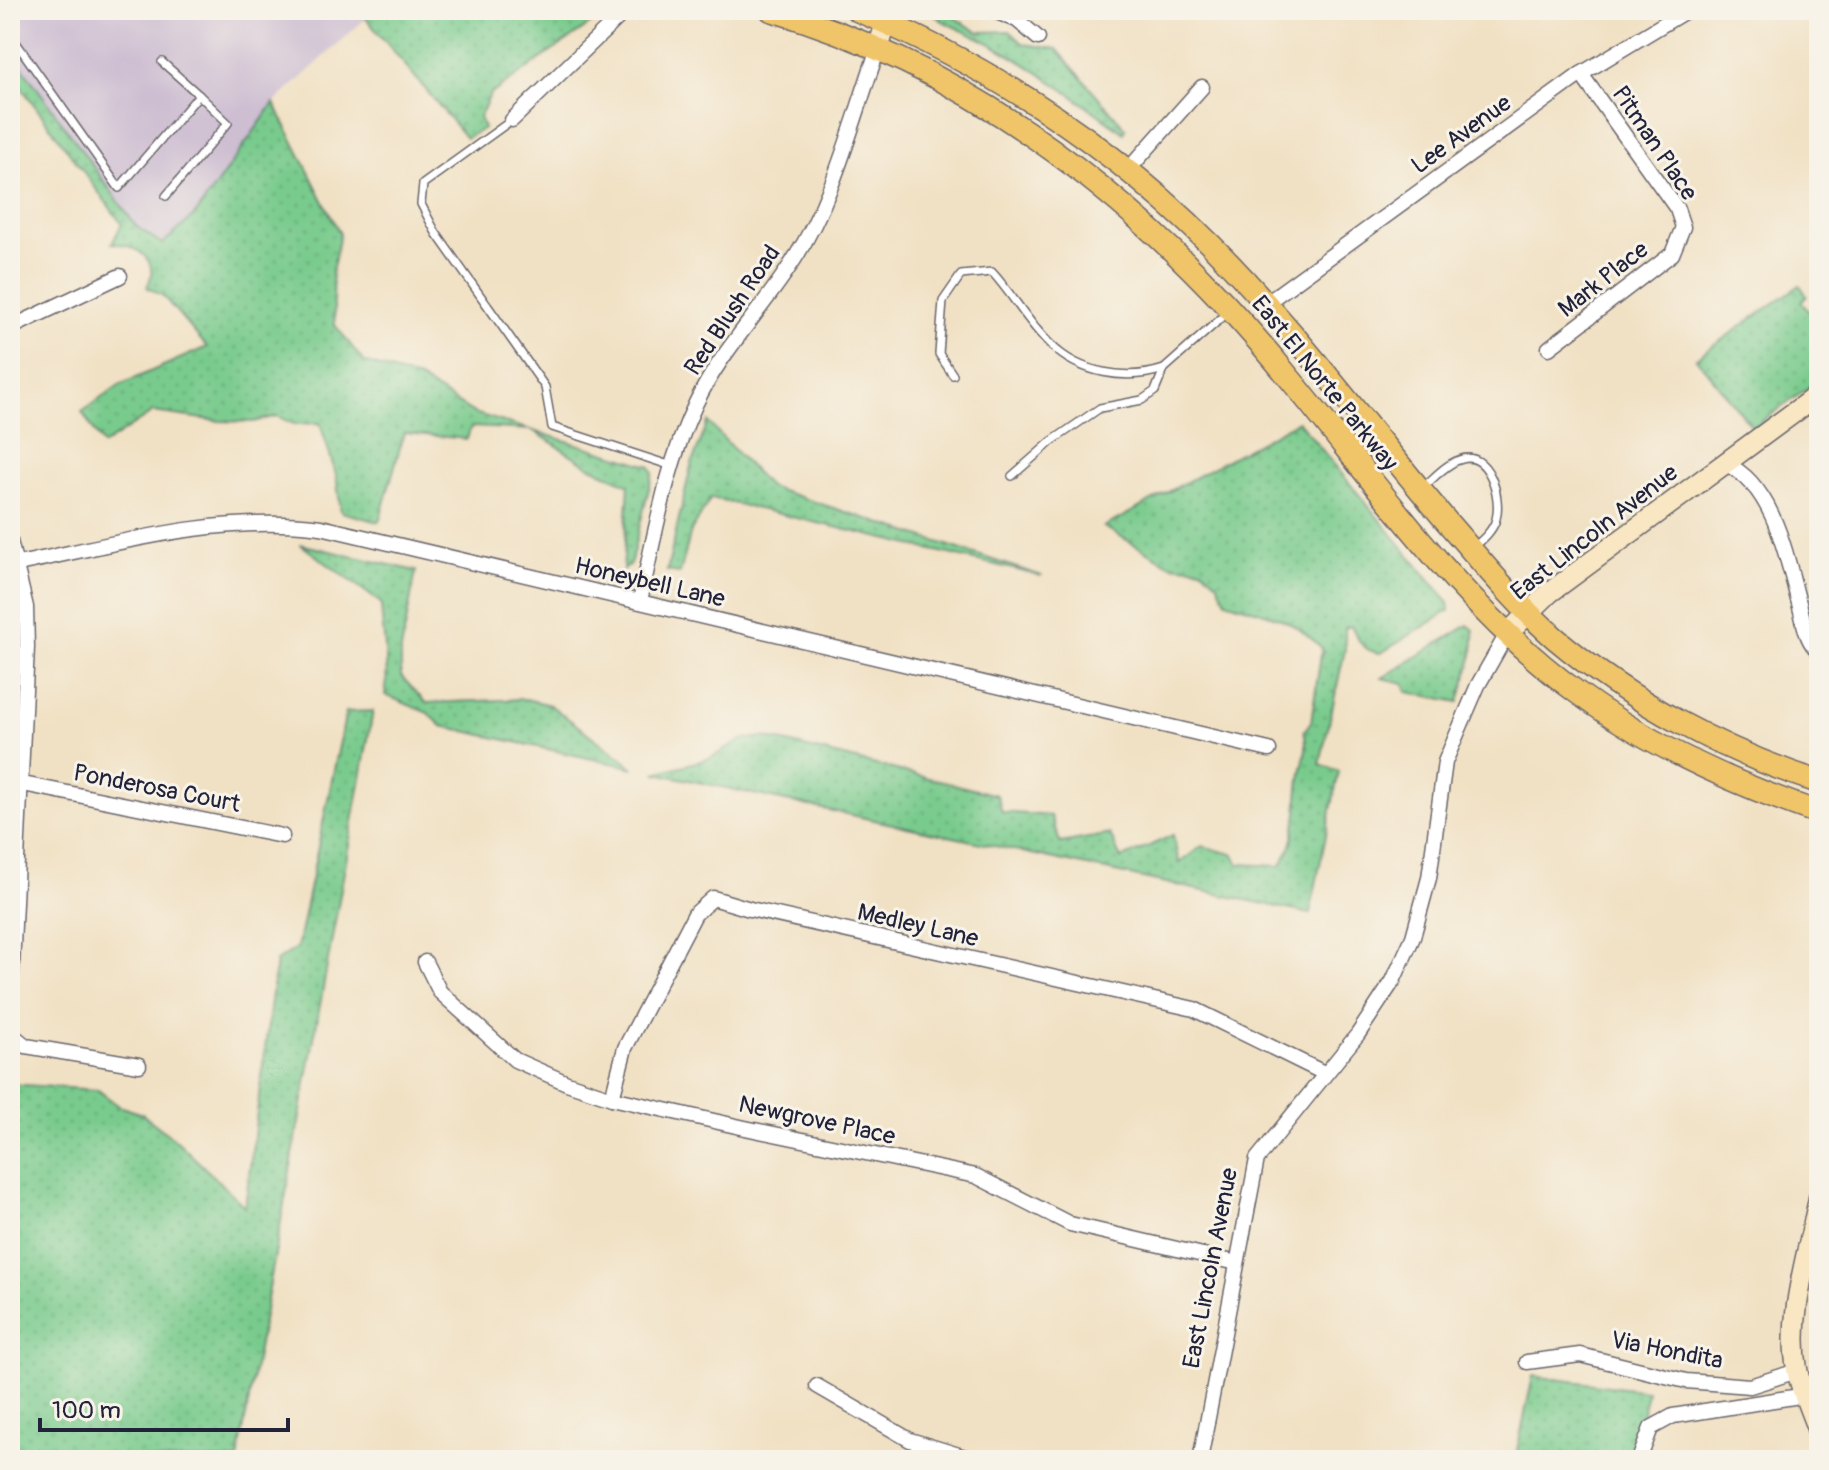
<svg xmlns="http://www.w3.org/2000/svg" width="1829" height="1470" viewBox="0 0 1829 1470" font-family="Pangolin,sans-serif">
  <defs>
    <pattern id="grass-dots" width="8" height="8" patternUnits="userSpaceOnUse" patternTransform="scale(2)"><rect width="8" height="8" fill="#79cb8d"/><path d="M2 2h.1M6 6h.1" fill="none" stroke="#68ae7b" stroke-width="1.8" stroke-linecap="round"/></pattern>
  </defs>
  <rect width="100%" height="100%" fill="#f7f3e8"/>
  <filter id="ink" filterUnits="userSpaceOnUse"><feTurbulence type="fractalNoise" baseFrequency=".0125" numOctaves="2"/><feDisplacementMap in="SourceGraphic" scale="16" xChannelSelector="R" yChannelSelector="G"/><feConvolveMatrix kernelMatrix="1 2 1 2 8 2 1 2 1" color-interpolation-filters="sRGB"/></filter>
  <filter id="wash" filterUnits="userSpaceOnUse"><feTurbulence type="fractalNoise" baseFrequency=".006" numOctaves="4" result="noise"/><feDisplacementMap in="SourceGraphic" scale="32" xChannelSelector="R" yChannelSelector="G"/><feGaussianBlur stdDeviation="1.8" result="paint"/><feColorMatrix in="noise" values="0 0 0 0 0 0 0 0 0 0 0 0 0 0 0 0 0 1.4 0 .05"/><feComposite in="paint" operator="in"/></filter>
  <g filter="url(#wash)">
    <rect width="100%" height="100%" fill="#f1e1c4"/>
    <path fill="#cdbed2" d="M 10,10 L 359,10 L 366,18 L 274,103 L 195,215 L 162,245 L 136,226 L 10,50 Z"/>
    <g fill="url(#grass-dots)" stroke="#4e7664" stroke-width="2">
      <path d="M 359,10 L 602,10 L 599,18 L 490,95 L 479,118 L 484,128 L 466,138 Z"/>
      <path d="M 929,10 L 952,10 L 954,17 L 978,32 L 1010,31 L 1024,44 L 1057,49 L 1126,129 L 1124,133 C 1080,101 1037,69 989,43 C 969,32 944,26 929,10 Z"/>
      <path d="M 10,50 L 136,226 L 162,244 L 195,215 L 274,103 L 340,234 L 332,272 L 335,325 L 364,362 L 419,379 L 474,413 L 650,466 L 653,472 L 630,565 L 623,570 L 629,485 L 589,466 L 532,430 L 471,427 L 467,439 L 404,433 L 379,522 L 341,512 L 336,475 L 320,423 L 294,424 L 277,416 L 253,422 L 218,421 L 153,412 L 103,445 L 82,412 L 119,385 L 207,347 L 163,296 L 147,287 C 161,260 137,245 112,243 L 122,224 L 10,72 Z"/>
      <path d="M 1800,285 L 1807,296 L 1801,302 L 1819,323 L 1819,380 L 1753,428 L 1696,358 Z"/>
      <path d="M 1298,421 L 1448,602 L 1449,611 L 1381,653 C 1361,651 1360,641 1351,626 L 1345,628 L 1345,650 L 1320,764 L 1339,771 L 1310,914 L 656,773 L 710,758 L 744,739 L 764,737 L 997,795 L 1002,812 L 1051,816 L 1060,843 L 1110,834 L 1121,859 L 1173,835 L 1179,863 L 1202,846 L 1233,854 L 1239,864 L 1280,866 C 1301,839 1295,805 1301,773 C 1304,756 1309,749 1304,731 L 1311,722 L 1322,648 C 1286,614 1270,616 1226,601 L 1217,582 L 1201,568 L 1171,565 L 1104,527 Z"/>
      <path d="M 708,422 L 769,487 L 1042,576 L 711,498 L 691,531 L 680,573 L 667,571 L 691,466 Z"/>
      <path d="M 300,544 L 416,571 L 401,650 L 401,676 L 426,703 L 526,699 L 550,705 L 634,768 L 442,726 L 428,713 L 385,695 C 390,665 382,634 381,603 Z"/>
      <path d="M 1468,625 L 1474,630 C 1476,655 1465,678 1459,702 L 1407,692 L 1404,683 L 1382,678 Z"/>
      <path d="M 373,711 L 238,1460 L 10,1460 L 10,1084 L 98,1090 L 119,1106 L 142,1114 L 178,1142 L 245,1207 L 276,961 L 297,948 L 346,712 Z"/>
      <path d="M 1533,1376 L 1647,1391 L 1634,1460 L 1515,1460 Z"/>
    </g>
  </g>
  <g filter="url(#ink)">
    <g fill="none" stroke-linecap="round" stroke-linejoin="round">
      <defs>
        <g id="lane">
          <path d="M 10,34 L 119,188 L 199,95 L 162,62"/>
          <path d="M 512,120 L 423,184 L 421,204 L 436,233 L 545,387 L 552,427 L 672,466"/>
          <path d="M 166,196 L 228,123 L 199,95"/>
          <path d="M 953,375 L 939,354 L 943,301 L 961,275 L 992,272 C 1013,295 1028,323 1050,344 C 1079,374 1127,381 1164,369"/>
          <path d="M 1012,476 L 1052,441 L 1100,408 L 1142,400 L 1155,391 L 1164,369 L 1227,313"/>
          <path d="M 1423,487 C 1433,479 1446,464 1459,460 C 1489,448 1502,498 1496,519 C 1493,531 1482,540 1473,548"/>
        </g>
        <g id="street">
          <path d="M 992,10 L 1017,20 L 1038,38"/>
          <path d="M 512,120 L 626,10"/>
          <path d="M 1128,170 L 1202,87"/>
          <path d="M 1266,303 L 1581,74 L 1687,10"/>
          <path d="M 10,328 L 120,276"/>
          <path d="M 1549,348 L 1672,254 L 1683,227 L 1677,209 L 1581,74"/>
          <path d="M 1726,464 C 1775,486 1787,560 1800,607 C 1804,622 1806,642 1819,651"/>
          <path d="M 10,541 L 26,607 L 27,647 L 10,1009"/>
          <path d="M 18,564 C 119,543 218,514 321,527 L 1269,750"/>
          <path d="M 640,601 C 655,535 666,465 696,403 C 722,349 764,308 795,258 C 835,196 853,118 878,49"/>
          <path d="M 23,784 L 282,836"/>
          <path d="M 425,962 L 440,992 L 515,1060 L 567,1083 L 612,1098 L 745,1128 L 976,1176 L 1070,1224 L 1237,1263"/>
          <path d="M 10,1033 L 26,1046 L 139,1065"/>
          <path d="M 612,1098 L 625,1048 L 695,914 L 713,898 L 750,909 L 1194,1009 L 1324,1073"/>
          <path d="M 1527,1362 L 1580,1355 L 1686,1381 L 1750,1386 L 1797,1371"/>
          <path d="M 817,1386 L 910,1440 L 975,1460"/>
          <path d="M 1200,1460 L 1257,1159 L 1358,1034 L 1393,981 L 1413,937 L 1429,878 L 1445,762 L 1478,685 L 1507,634"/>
          <path d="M 1639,1460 L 1651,1428 L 1673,1416 L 1806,1395"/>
        </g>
        <g id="secondary">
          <path d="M 878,49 L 890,10"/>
          <path d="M 1507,634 L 1549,593 L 1819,394"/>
          <path d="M 1819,1198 C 1809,1252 1787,1314 1797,1369 C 1801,1391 1812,1413 1819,1434"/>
        </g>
        <g id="primary">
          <path d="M 771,10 C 983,72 1154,211 1291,380 C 1381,489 1463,609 1578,693 C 1650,746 1735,784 1819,813"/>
          <path d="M 857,10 C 989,66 1109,143 1211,245 C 1297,331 1369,431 1448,523 C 1482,562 1516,604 1555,638 C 1631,702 1725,752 1819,782"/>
        </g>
      </defs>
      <use href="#lane" stroke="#6a656b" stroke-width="10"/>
      <use href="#street" stroke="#6a656b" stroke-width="17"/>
      <use href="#secondary" stroke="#6a656b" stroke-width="23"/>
      <use href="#primary" stroke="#6a656b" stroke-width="25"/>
      <use href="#lane" stroke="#fff" stroke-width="7"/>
      <use href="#street" stroke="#fff" stroke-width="14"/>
      <use href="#secondary" stroke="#f9e7c3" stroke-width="20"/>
      <use href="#primary" stroke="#f0c469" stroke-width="22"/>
    </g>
  </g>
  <g text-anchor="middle" stroke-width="6" stroke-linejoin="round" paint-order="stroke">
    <g font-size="24" fill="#22223b" stroke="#f7f3e8">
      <text transform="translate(1461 134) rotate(-36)" y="8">Lee Avenue</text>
      <text transform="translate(1655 143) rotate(56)" y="8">Pitman Place</text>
      <text transform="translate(1603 279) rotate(-38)" y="8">Mark Place</text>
      <text transform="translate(732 310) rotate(-56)" y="8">Red Blush Road</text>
      <text transform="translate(1325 383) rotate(51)" y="8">East El Norte Parkway</text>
      <text transform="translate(1594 532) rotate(-38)" y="8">East Lincoln Avenue</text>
      <text transform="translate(650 582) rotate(13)" y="8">Honeybell Lane</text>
      <text transform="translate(157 788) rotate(11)" y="8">Ponderosa Court</text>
      <text transform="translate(918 925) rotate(13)" y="8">Medley Lane</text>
      <text transform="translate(817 1120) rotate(12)" y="8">Newgrove Place</text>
      <text transform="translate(1210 1268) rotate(-79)" y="8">East Lincoln Avenue</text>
      <text transform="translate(1667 1350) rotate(11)" y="8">Via Hondita</text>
    </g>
  </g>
  <rect width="1829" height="1470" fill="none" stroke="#f7f3e8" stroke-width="40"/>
  <path d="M40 1418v12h248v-12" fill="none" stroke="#22223b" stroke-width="4"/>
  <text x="52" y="1418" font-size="24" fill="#22223b" stroke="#f7f3e8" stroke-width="6" paint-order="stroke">100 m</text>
</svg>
